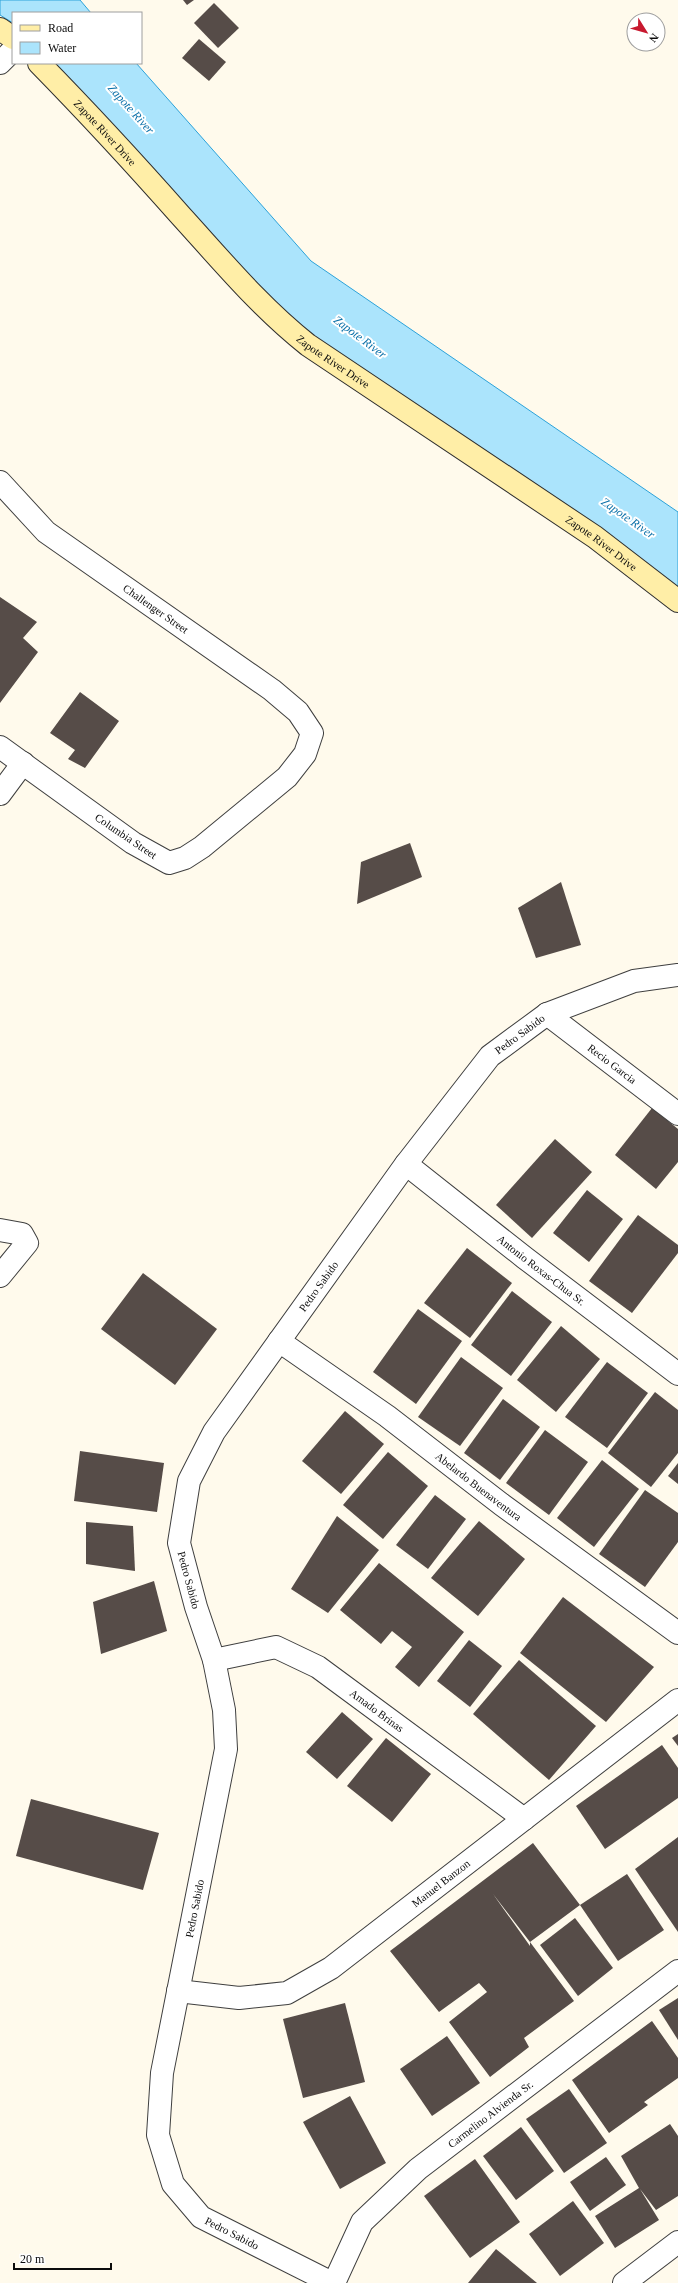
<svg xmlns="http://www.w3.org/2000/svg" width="678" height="2283" viewBox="0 0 678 2283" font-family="Georgia,serif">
  <rect width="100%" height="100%" fill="#fffaec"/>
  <g fill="#abe4fc" stroke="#2ca2d9">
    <path d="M 0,0 L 80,0 L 91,13 L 13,13 L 13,23 L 0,15 Z"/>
    <path d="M 52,63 L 136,63 L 311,261 L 678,512 L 678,592 L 275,313 Z"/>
  </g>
  <g fill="#564c48">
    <path d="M 183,0 L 194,0 L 187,5 Z"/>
    <path d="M 214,3 L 239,28 L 218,48 L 194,23 Z"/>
    <path d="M 199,39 L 226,62 L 209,81 L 182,58 Z"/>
    <path d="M 0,597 L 37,622 L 23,638 L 38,652 L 0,703 Z"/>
    <path d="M 80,692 L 119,721 L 85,768 L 68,759 L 75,750 L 50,733 Z"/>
    <path d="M 410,843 L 422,877 L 357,904 L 361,862 Z"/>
    <path d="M 561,882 L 581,945 L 536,958 L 518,908 Z"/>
    <path d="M 652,1108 L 678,1129 L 678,1162 L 656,1189 L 615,1155 Z"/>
    <path d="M 555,1139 L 592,1172 L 532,1238 L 496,1205 Z"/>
    <path d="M 587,1190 L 623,1219 L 589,1262 L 553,1233 Z"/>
    <path d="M 638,1215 L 678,1245 L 678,1253 L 632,1313 L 589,1281 Z"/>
    <path d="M 467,1248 L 512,1283 L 470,1338 L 424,1303 Z"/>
    <path d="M 143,1273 L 217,1329 L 175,1385 L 101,1329 Z"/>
    <path d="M 512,1291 L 552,1322 L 511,1376 L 471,1345 Z"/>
    <path d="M 418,1309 L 462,1341 L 416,1404 L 373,1372 Z"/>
    <path d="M 561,1326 L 600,1359 L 556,1412 L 517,1380 Z"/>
    <path d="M 461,1357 L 503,1388 L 460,1446 L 418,1417 Z"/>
    <path d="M 607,1362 L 648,1393 L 607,1448 L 565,1417 Z"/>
    <path d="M 655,1392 L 678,1410 L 678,1453 L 651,1487 L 608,1453 Z"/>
    <path d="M 503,1399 L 540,1427 L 500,1480 L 464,1453 Z"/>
    <path d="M 345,1411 L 384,1444 L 341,1494 L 302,1461 Z"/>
    <path d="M 545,1430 L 588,1462 L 549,1515 L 506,1483 Z"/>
    <path d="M 80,1451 L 164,1463 L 157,1512 L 74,1501 Z"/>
    <path d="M 388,1452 L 428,1486 L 383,1539 L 343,1505 Z"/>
    <path d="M 602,1460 L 639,1489 L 594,1547 L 557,1518 Z"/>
    <path d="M 678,1463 L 678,1484 L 668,1476 Z"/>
    <path d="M 645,1490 L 678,1513 L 678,1542 L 645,1587 L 599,1554 Z"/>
    <path d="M 435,1495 L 466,1519 L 428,1569 L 396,1545 Z"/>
    <path d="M 337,1516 L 379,1550 L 328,1613 L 291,1589 Z"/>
    <path d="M 479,1521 L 525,1559 L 478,1616 L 431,1578 Z"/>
    <path d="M 86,1522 L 133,1526 L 135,1571 L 86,1564 Z"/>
    <path d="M 379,1563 L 464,1632 L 419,1687 L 395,1667 L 412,1647 L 392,1631 L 381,1644 L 340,1610 Z"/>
    <path d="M 154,1581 L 167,1631 L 101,1654 L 93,1602 Z"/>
    <path d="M 563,1597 L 654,1667 L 606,1722 L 520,1653 Z"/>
    <path d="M 469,1640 L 502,1666 L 470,1707 L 437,1681 Z"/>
    <path d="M 519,1660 L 596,1726 L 549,1780 L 473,1714 Z"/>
    <path d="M 342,1712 L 373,1739 L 337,1779 L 306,1752 Z"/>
    <path d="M 678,1734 L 678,1746 L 672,1738 Z"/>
    <path d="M 386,1738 L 431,1774 L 392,1822 L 347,1786 Z"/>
    <path d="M 662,1745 L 678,1768 L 678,1798 L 605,1849 L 576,1806 Z"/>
    <path d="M 31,1799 L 159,1833 L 143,1890 L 16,1856 Z"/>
    <path d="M 678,1837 L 678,1932 L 635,1869 Z"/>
    <path d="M 533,1843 L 580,1905 L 530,1942 L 493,1894 L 530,1946 L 530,1942 L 574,2001 L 524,2038 L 529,2047 L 490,2077 L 449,2022 L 487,1992 L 479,1983 L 439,2012 L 390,1951 Z"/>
    <path d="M 627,1874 L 664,1930 L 618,1961 L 580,1905 Z"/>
    <path d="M 575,1918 L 613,1968 L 578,1996 L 540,1945 Z"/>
    <path d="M 678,1998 L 678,2040 L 659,2010 Z"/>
    <path d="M 345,2003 L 365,2082 L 303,2098 L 283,2019 Z"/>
    <path d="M 652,2021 L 678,2058 L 678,2078 L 644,2102 L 648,2105 L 609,2133 L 572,2080 Z"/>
    <path d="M 447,2036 L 480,2083 L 432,2116 L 400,2069 Z"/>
    <path d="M 569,2089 L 607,2143 L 564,2173 L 526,2119 Z"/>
    <path d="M 350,2096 L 386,2163 L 340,2189 L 303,2122 Z"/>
    <path d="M 670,2124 L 678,2136 L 678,2196 L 656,2210 L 640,2189 L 659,2220 L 615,2248 L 595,2216 L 639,2188 L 621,2156 Z"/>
    <path d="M 521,2127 L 554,2171 L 516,2200 L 483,2156 Z"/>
    <path d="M 606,2157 L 626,2185 L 590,2211 L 570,2182 Z"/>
    <path d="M 475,2159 L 520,2222 L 470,2258 L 424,2196 Z"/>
    <path d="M 573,2201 L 604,2243 L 560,2276 L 529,2234 Z"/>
    <path d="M 496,2249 L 537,2283 L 468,2283 Z"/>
  </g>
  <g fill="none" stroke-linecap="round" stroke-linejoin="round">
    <defs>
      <g id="street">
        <path d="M 0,63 L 13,50"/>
        <path id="s1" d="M 0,482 L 46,532 L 272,690 L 298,712 L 312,733 L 305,754 L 287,777 L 202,847 L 185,858 L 169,863 L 133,843 L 0,747"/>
        <path d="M 0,794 L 23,763"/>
        <path id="s2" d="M 547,1014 L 678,1114"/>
        <path id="s3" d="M 406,1164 L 525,1258 L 678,1374"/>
        <path d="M 0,1230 L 22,1234 L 27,1243 L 0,1276"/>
        <path id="s4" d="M 279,1341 L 387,1416 L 501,1504 L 678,1633"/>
        <path id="s5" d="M 214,1660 L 276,1647 L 318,1667 L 524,1819"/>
        <path id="s6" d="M 178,1991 L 239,1998 L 287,1993 L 331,1968 L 678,1700"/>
        <path id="s7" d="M 332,2283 L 201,2217 L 173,2184 L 158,2135 L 162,2073 L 226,1749 L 224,1710 L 214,1660 L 196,1607 L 179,1543 L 189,1481 L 214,1432 L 406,1164 L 490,1056 L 547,1014 L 634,981 L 678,975"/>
        <path id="s8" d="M 334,2283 L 362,2222 L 418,2169 L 678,1971"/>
        <path d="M 624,2283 L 678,2242"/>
      </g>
      <g id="secondary">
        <path d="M 0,29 L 13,38"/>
        <path id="s9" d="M 39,63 C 88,113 135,164 181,216 C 222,261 260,307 308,345 L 595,537 L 678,601"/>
      </g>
    </defs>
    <use href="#street" stroke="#3f3f3f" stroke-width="24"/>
    <use href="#secondary" stroke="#2e2e2e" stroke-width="24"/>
    <use href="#street" stroke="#fff" stroke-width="22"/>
    <use href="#secondary" stroke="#ffeea7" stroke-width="22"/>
  </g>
  <g text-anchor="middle" stroke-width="4" stroke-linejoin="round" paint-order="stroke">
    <g font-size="11" fill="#0c0c0c" stroke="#fff">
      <text dy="4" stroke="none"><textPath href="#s9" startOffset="96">Zapote River Drive</textPath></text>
      <text dy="4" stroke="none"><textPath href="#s9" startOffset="420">Zapote River Drive</textPath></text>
      <text dy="4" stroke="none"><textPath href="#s9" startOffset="744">Zapote River Drive</textPath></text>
      <text dy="4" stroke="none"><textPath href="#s1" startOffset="202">Challenger Street</textPath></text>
      <text transform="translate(126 836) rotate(34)" y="4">Columbia Street</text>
      <text dy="4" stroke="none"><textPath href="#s7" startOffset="1467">Pedro Sabido</textPath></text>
      <text dy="4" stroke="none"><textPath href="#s2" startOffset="82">Recio Garcia</textPath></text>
      <text dy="4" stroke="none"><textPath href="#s3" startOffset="172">Antonio Roxas-Chua Sr.</textPath></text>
      <text dy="4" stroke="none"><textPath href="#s7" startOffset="1143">Pedro Sabido</textPath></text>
      <text dy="4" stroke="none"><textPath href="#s4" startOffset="247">Abelardo Buenaventura</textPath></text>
      <text transform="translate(189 1580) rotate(75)" y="4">Pedro Sabido</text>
      <text dy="4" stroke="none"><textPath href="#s5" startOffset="183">Amado Brinas</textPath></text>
      <text dy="4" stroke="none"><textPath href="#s6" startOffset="299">Manuel Banzon</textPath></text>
      <text dy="4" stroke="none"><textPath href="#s7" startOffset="471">Pedro Sabido</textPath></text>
      <text dy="4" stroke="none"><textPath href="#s8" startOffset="235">Carmelino Alvienda Sr.</textPath></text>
      <text transform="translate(232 2233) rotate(27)" y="4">Pedro Sabido</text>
    </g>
    <g font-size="12" font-style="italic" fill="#0b71a9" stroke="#fff">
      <text transform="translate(131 109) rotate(48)" y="4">Zapote River</text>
      <text transform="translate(360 337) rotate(37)" y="4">Zapote River</text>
      <text transform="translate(628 518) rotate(35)" y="4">Zapote River</text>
    </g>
  </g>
  <rect x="12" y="12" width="130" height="52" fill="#ffffff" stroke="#9e9e9e"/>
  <rect x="20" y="25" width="20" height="6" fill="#ffeea7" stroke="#9e9e9e"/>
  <text x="48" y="32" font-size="12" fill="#0c0c0c">Road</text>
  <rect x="20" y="42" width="20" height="12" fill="#abe4fc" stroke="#9e9e9e"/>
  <text x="48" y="52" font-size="12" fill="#0c0c0c">Water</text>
  <g transform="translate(646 32) rotate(127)"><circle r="19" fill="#ffffff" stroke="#9e9e9e"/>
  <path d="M0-3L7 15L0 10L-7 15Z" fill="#c8192f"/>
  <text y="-6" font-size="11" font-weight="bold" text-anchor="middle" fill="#0c0c0c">N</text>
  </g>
  <path d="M14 2263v6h97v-6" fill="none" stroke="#0c0c0c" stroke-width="2"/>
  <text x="20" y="2263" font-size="12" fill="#0c0c0c" stroke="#ffffff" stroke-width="3" paint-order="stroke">20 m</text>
</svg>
